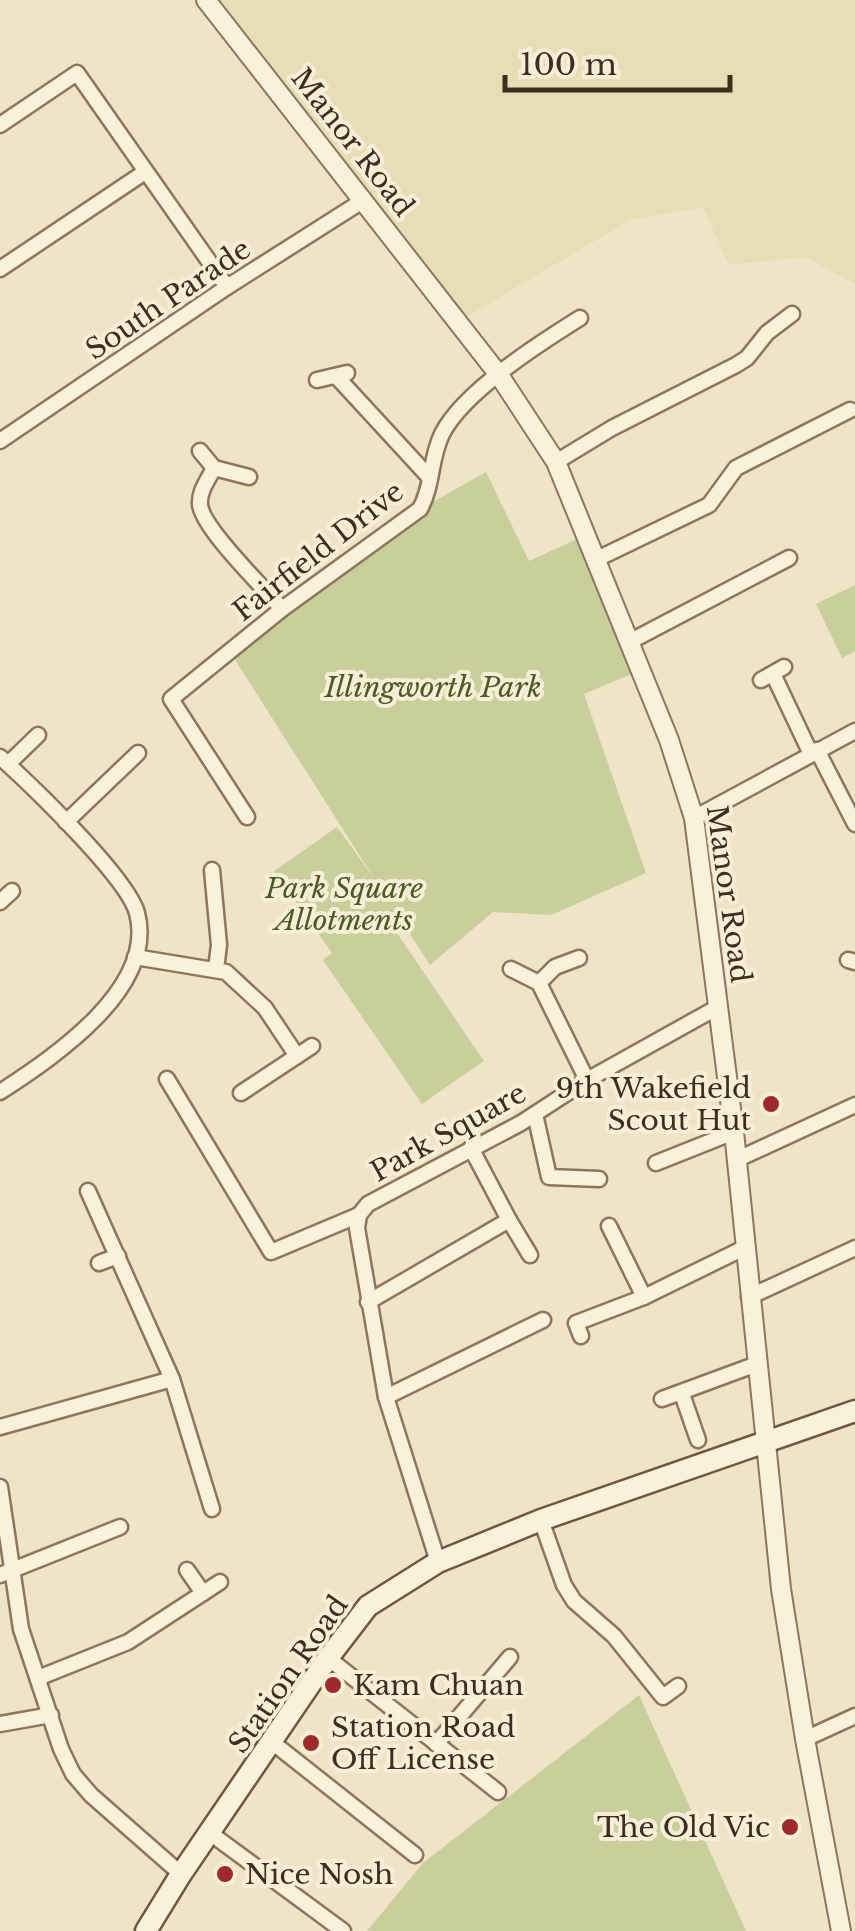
<svg xmlns="http://www.w3.org/2000/svg" width="855" height="1931" viewBox="0 0 855 1931" font-family="'Libre Baskerville',serif">
  <rect width="100%" height="100%" fill="#f0e4c8"/>
  <path fill="#e6deb5" d="M 206,0 L 855,0 L 855,284 L 805,257 L 729,265 L 703,207 L 630,220 L 458,322 Z"/>
  <g fill="#c9cf9b">
    <path d="M 486,472 L 529,561 L 577,539 L 597,559 L 641,670 L 584,694 L 646,873 L 551,915 L 493,912 L 430,965 L 397,914 L 388,920 L 484,1061 L 422,1104 L 323,960 L 332,953 L 274,871 L 337,827 L 374,878 L 230,652 L 420,509 Z"/>
    <path d="M 855,585 L 855,651 L 842,658 L 816,604 Z"/>
    <path d="M 639,1695 L 746,1931 L 367,1931 L 423,1863 Z"/>
  </g>
  <g fill="none" stroke-linecap="round" stroke-linejoin="round">
    <defs>
      <g id="minor">
        <path d="M 0,125 L 77,73 L 227,287"/>
        <path d="M 0,269 L 145,172"/>
        <path d="M 336,376 L 430,478"/>
        <path d="M 317,380 L 347,373"/>
        <path d="M 0,441 L 227,287 L 364,200"/>
        <path d="M 200,451 L 214,468 L 249,477"/>
        <path d="M 556,462 L 612,428 L 736,365 L 747,358 L 767,333 L 792,314"/>
        <path d="M 214,468 C 208,480 199,491 200,504 C 201,527 265,589 282,609"/>
        <path d="M 597,559 L 709,505 L 736,468 L 850,410"/>
        <path d="M 629,642 L 789,558"/>
        <path d="M 773,674 L 810,752"/>
        <path d="M 761,680 L 784,667"/>
        <path d="M 817,750 L 855,824"/>
        <path d="M 0,757 C 31,785 127,877 137,913 C 157,988 54,1057 0,1092"/>
        <path d="M 8,764 L 38,735"/>
        <path d="M 247,817 L 171,699 L 282,609 L 420,509 C 433,486 430,458 442,434 C 463,392 540,343 580,318"/>
        <path d="M 694,818 L 855,731"/>
        <path d="M 66,822 L 138,753"/>
        <path d="M 212,870 L 219,945 L 216,969"/>
        <path d="M 0,902 L 12,891"/>
        <path d="M 135,957 L 226,972 L 265,1008 L 297,1056"/>
        <path d="M 848,960 L 855,962"/>
        <path d="M 511,969 L 539,983 L 587,1080"/>
        <path d="M 539,983 L 555,967 L 579,958"/>
        <path d="M 167,1079 L 271,1252 L 359,1215"/>
        <path d="M 241,1093 L 312,1046"/>
        <path d="M 535,1114 L 549,1177 L 599,1179"/>
        <path d="M 736,1160 L 855,1105"/>
        <path d="M 656,1163 L 734,1132"/>
        <path d="M 88,1191 L 172,1379 L 212,1509"/>
        <path d="M 509,1220 L 530,1255"/>
        <path d="M 609,1226 L 644,1297"/>
        <path d="M 99,1263 L 118,1256"/>
        <path d="M 749,1297 L 855,1248"/>
        <path d="M 368,1302 L 509,1220 L 471,1148"/>
        <path d="M 581,1336 L 576,1323 L 644,1297 L 744,1248"/>
        <path d="M 682,1394 L 698,1440"/>
        <path d="M 386,1397 L 543,1320"/>
        <path d="M 662,1399 L 757,1364"/>
        <path d="M 0,1427 L 172,1379"/>
        <path d="M 0,1487 L 21,1629 L 61,1749 L 73,1774 L 91,1795 L 181,1874"/>
        <path d="M 541,1520 L 564,1585 L 574,1601 L 614,1636 L 663,1697 L 678,1686"/>
        <path d="M 438,1562 L 386,1397 L 357,1228 L 359,1215 L 368,1204 L 521,1123 L 587,1080 L 718,1007"/>
        <path d="M 187,1570 L 203,1593"/>
        <path d="M 0,1575 L 120,1527"/>
        <path d="M 328,1658 L 498,1792"/>
        <path d="M 38,1678 L 128,1642 L 220,1582"/>
        <path d="M 0,1724 L 51,1715"/>
        <path d="M 805,1739 L 855,1716"/>
        <path d="M 272,1742 L 415,1855"/>
        <path d="M 436,1744 L 510,1657"/>
        <path d="M 210,1833 L 343,1931"/>
      </g>
      <path id="tertiary" d="M 206,0 L 499,375 L 556,462 L 669,740 L 694,818 L 734,1132 L 781,1589 L 805,1739 L 841,1931"/>
      <path id="secondary" d="M 146,1931 L 181,1874 L 328,1658 L 368,1606 L 438,1562 L 541,1520 L 855,1411"/>
    </defs>
    <use href="#minor" stroke="#8d765c" stroke-width="19"/>
    <use href="#tertiary" stroke="#8d765c" stroke-width="22"/>
    <use href="#secondary" stroke="#6f573f" stroke-width="25"/>
    <use href="#minor" stroke="#faf1dc" stroke-width="14"/>
    <use href="#tertiary" stroke="#faf1dc" stroke-width="18"/>
    <use href="#secondary" stroke="#faf1dc" stroke-width="20"/>
  </g>
  <g fill="#9e2a2b" stroke="#f7eed8" stroke-width="4">
    <circle cx="771" cy="1104" r="10"/>
    <circle cx="333" cy="1685" r="10"/>
    <circle cx="311" cy="1743" r="10"/>
    <circle cx="790" cy="1827" r="10"/>
    <circle cx="225" cy="1874" r="10"/>
  </g>
  <g text-anchor="middle" stroke-width="8" stroke-linejoin="round" paint-order="stroke">
    <g font-size="28" fill="#3d2e20" stroke="#f7eed8">
      <text transform="translate(353 142) rotate(52)" y="10">Manor Road</text>
      <text transform="translate(168 299) rotate(-34)" y="10">South Parade</text>
      <text transform="translate(318 551) rotate(-38)" y="10">Fairfield Drive</text>
      <text transform="translate(729 894) rotate(82)" y="10">Manor Road</text>
      <text transform="translate(448 1132) rotate(-29)" y="10">Park Square</text>
      <text transform="translate(288 1674) rotate(-55)" y="10">Station Road</text>
    </g>
    <g font-size="28" font-style="italic" fill="#4d5a26" stroke="#f7eed8">
      <text x="433" y="697">Illingworth Park</text>
      <text x="344" y="898">Park Square<tspan x="344" dy="32">Allotments</tspan></text>
    </g>
    <g font-size="28" fill="#3d2e20" stroke="#f7eed8" text-anchor="start">
      <text x="751" y="1098" text-anchor="end">9th Wakefield<tspan x="751" dy="32">Scout Hut</tspan></text>
      <text x="353" y="1695">Kam Chuan</text>
      <text x="331" y="1737">Station Road<tspan x="331" dy="32">Off License</tspan></text>
      <text x="770" y="1837" text-anchor="end">The Old Vic</text>
      <text x="245" y="1884">Nice Nosh</text>
    </g>
  </g>
  <path d="M505 75v15h225v-15" fill="none" stroke="#3d2e20" stroke-width="5"/>
  <text x="520" y="75" font-size="30" fill="#3d2e20" stroke="#f7eed8" stroke-width="8" paint-order="stroke">100 m</text>
</svg>
